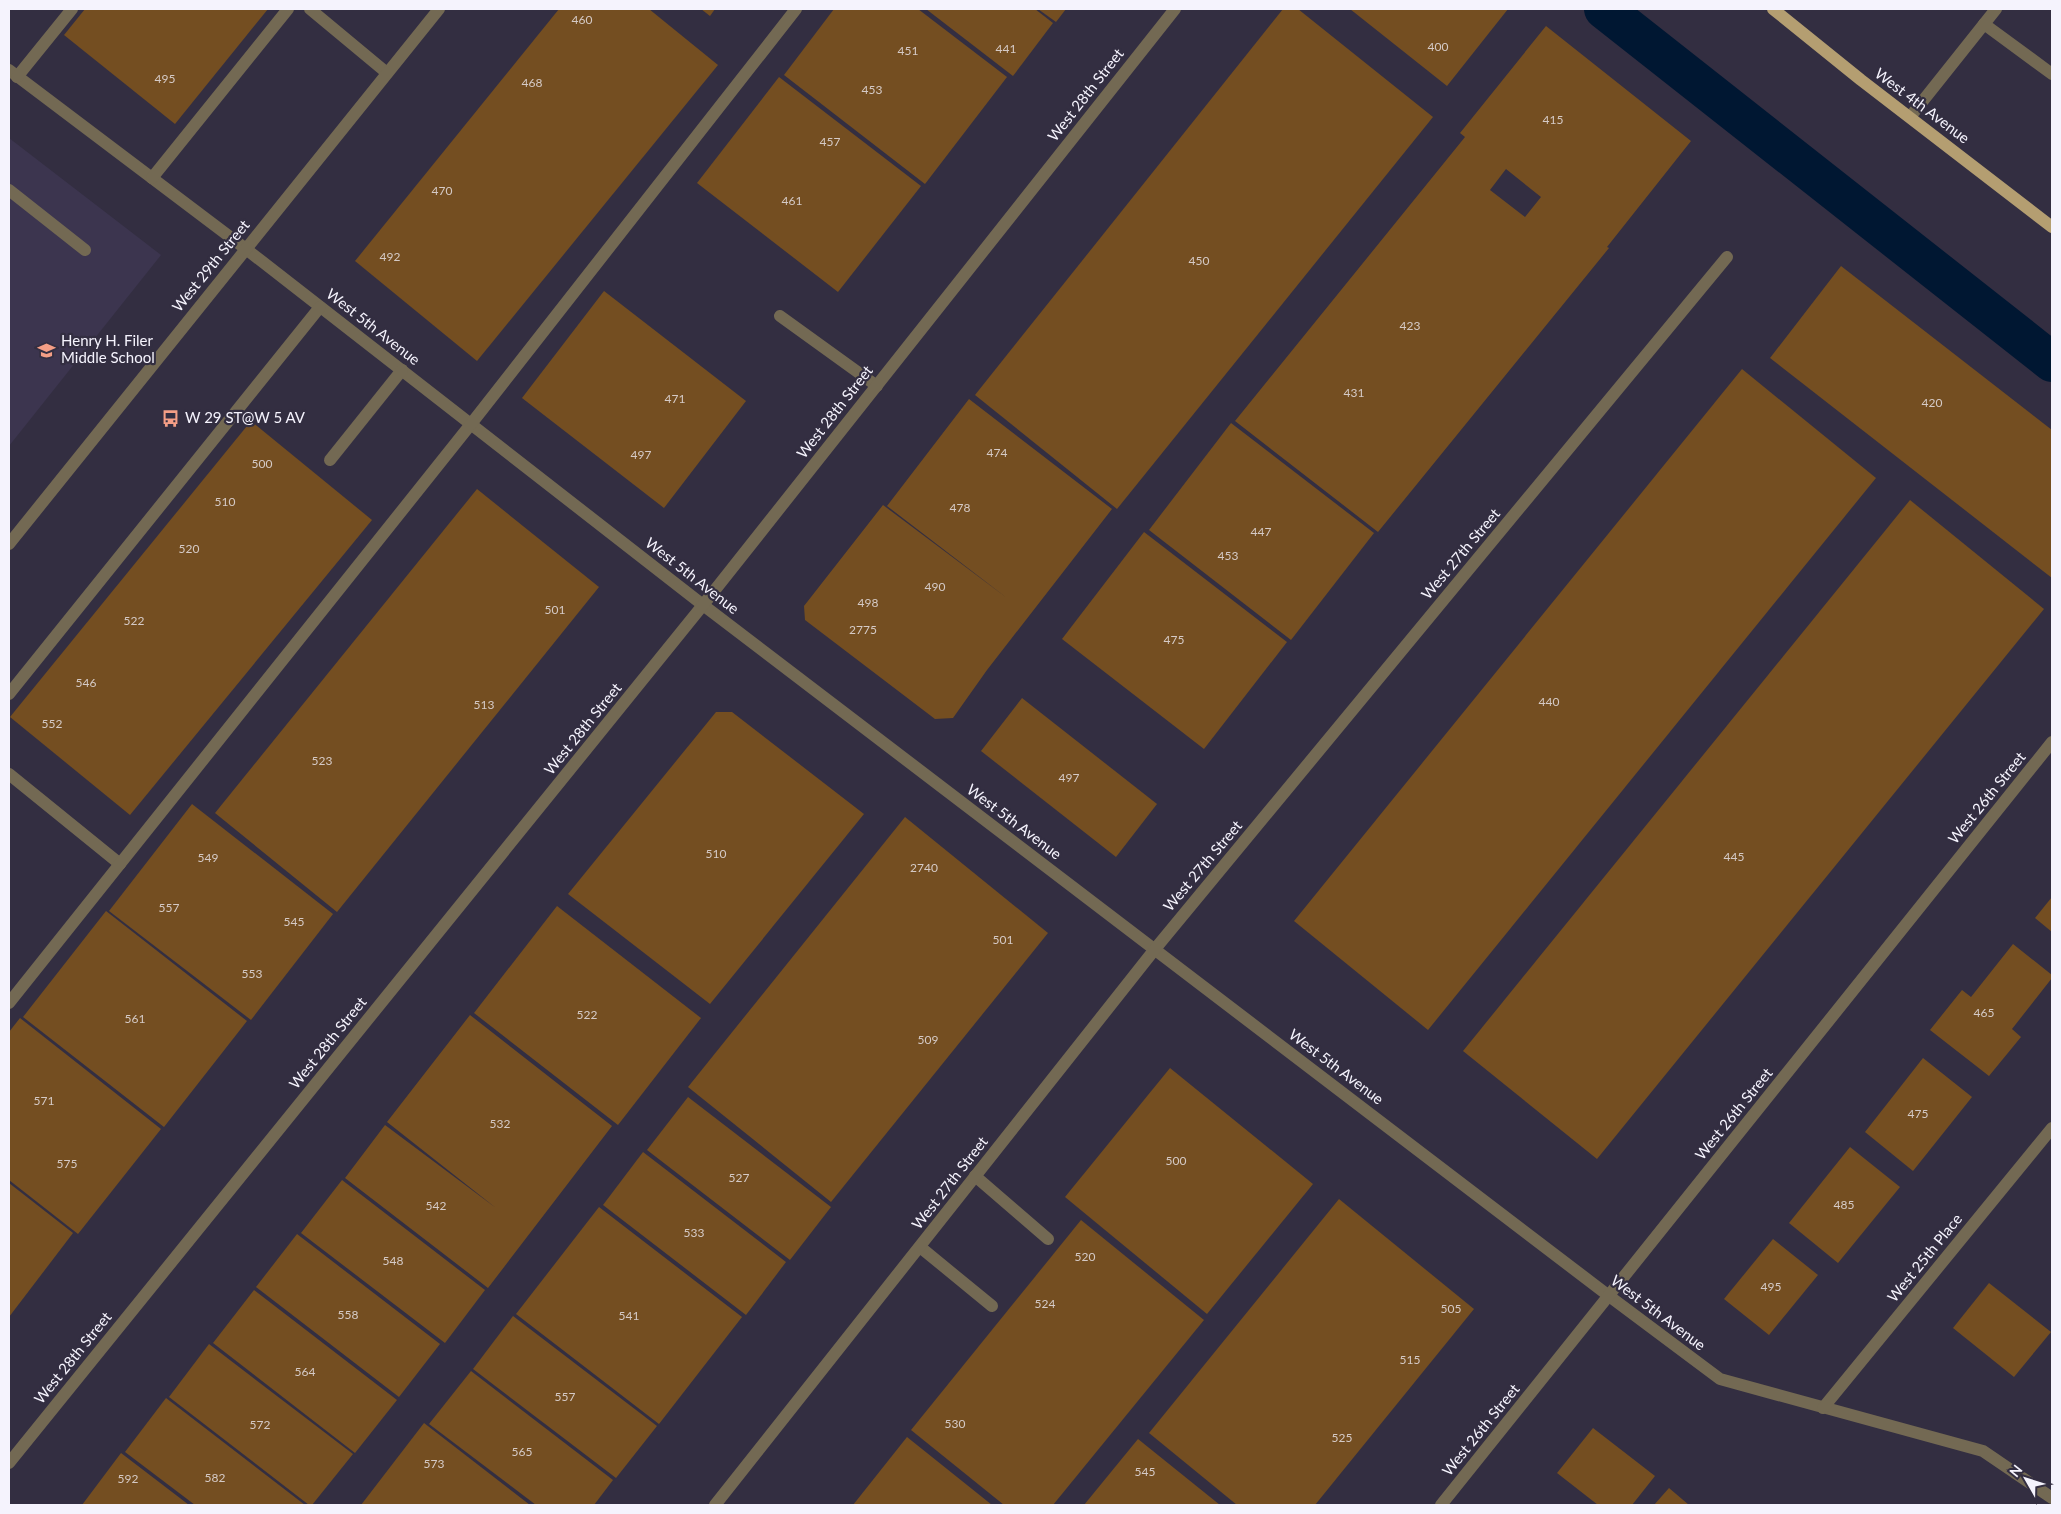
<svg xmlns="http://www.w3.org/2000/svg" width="2061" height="1514" viewBox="0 0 2061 1514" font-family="Lato,sans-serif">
  <rect width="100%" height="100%" fill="#332e41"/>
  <path fill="#3c354f" d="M 9,138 L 161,255 L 9,446 Z"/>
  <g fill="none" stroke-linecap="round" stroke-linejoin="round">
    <path stroke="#001732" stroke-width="40" d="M 1604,9 L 2052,362"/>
  </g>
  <g fill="#744e21" fill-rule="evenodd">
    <path d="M 85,9 L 268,9 L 175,124 L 64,35 Z"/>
    <path d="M 559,9 L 649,9 L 718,65 L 477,361 L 355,261 Z"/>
    <path d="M 701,9 L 715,9 L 710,16 Z"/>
    <path d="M 834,9 L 918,9 L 1007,77 L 925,184 L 784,75 Z"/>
    <path d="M 926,9 L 1035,9 L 1053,23 L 1013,76 Z"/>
    <path d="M 1038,9 L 1066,9 L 1056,22 Z"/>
    <path d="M 1283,9 L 1298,9 L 1433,117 L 1117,509 L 975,395 Z"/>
    <path d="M 1350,9 L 1508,9 L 1447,86 Z"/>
    <path d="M 1546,26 L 1691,141 L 1607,247 L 1609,248 L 1378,532 L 1235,421 L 1465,137 L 1460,133 ZM 1506,169 L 1541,197 L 1525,217 L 1490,190 Z"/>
    <path d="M 779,77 L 921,186 L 838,292 L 697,183 Z"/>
    <path d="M 1841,266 L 2052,430 L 2052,578 L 1770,358 Z"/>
    <path d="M 604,291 L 746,401 L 664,508 L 522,398 Z"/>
    <path d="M 1742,369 L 1876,478 L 1428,1030 L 1294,921 Z"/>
    <path d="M 969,399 L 1112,509 L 987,670 L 953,718 L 935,719 L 805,620 L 804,606 L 883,505 L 1007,598 L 887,506 Z"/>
    <path d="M 251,421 L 372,520 L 130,815 L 10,717 Z"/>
    <path d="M 1231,423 L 1374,533 L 1291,640 L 1149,530 Z"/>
    <path d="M 477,489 L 599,587 L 337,912 L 215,813 Z"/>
    <path d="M 1910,500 L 2044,609 L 1597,1159 L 1463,1051 Z"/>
    <path d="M 1144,532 L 1287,642 L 1204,749 L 1062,639 Z"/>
    <path d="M 1022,698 L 1157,804 L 1116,857 L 981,751 Z"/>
    <path d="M 716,712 L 732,712 L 864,814 L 710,1004 L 568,894 Z"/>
    <path d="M 192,804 L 333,914 L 251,1020 L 109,911 Z"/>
    <path d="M 905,817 L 1048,933 L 831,1202 L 688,1087 Z"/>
    <path d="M 2052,897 L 2052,932 L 2035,918 Z"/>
    <path d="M 557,906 L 701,1018 L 618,1125 L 474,1013 Z"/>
    <path d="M 106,911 L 247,1021 L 164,1127 L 23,1017 Z"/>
    <path d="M 2013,944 L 2052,975 L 2052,978 L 2012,1029 L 2021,1037 L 1989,1076 L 1930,1030 L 1962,990 L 1971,997 Z"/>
    <path d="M 470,1015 L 612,1126 L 488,1288 L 345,1178 L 385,1125 L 496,1208 L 387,1122 Z"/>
    <path d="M 20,1018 L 161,1129 L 78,1234 L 9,1180 L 9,1032 Z"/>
    <path d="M 1923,1058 L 1972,1097 L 1913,1171 L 1865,1132 Z"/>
    <path d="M 1170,1068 L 1313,1184 L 1207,1314 L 1065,1197 Z"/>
    <path d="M 688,1097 L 831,1207 L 790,1260 L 647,1150 Z"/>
    <path d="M 1850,1147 L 1900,1187 L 1838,1263 L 1789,1223 Z"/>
    <path d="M 643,1152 L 786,1262 L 746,1315 L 603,1205 Z"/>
    <path d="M 342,1180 L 485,1290 L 445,1343 L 301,1233 Z"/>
    <path d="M 9,1183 L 73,1233 L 9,1317 Z"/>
    <path d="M 1339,1199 L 1474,1309 L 1315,1505 L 1237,1505 L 1149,1433 Z"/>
    <path d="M 599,1207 L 742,1317 L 659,1424 L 516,1314 Z"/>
    <path d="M 1081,1220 L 1204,1320 L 1053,1505 L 1004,1505 L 911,1430 Z"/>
    <path d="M 297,1234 L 440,1344 L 399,1397 L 256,1287 Z"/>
    <path d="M 1773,1239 L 1818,1275 L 1769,1335 L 1724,1299 Z"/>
    <path d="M 1989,1283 L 2051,1332 L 2014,1377 L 1953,1328 Z"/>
    <path d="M 254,1290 L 397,1400 L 355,1453 L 213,1343 Z"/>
    <path d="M 513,1316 L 657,1426 L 616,1478 L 473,1369 Z"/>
    <path d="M 209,1344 L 353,1454 L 312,1505 L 309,1505 L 169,1397 Z"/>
    <path d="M 471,1371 L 613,1480 L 594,1505 L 536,1505 L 429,1424 Z"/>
    <path d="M 166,1398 L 305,1505 L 195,1505 L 125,1452 Z"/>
    <path d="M 424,1423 L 530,1505 L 361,1505 Z"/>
    <path d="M 1593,1428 L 1655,1476 L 1632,1505 L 1598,1505 L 1557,1473 Z"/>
    <path d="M 907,1437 L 992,1505 L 853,1505 Z"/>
    <path d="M 1138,1439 L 1220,1505 L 1084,1505 Z"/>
    <path d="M 121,1453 L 189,1505 L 82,1505 Z"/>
    <path d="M 1669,1488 L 1689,1505 L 1654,1505 Z"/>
  </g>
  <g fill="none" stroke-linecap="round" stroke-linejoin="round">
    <g stroke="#736953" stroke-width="12">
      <path d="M 310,9 L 387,73"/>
      <path d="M 1984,24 L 2052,74"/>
      <path d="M 9,70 L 246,249 L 703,605 L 1609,1296 L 1720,1379 L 1983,1451 L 2052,1498"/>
      <path d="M 17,77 L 72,9"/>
      <path d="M 1910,117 L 1996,9"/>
      <path d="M 152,178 L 288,9"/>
      <path d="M 9,190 L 85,250"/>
      <path d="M 780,316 L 877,386"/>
      <path d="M 330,460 L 402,370"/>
      <path d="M 9,544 L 439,9"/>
      <path d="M 9,694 L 320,307"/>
      <path d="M 9,774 L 120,864"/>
      <path d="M 9,1003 L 471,424 L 796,9"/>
      <path d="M 975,1176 L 1048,1239"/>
      <path d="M 920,1247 L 992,1306"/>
      <path d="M 1823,1408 L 2052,1128"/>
      <path d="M 9,1463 L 703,605 L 1175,9"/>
      <path d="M 715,1505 L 1155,949 L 1727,257"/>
      <path d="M 1441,1505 L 2052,742"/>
    </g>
    <path stroke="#b49e71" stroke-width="12" d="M 1773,9 L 1861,80 L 2052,227"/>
  </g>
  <defs>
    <symbol id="school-bare" viewBox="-9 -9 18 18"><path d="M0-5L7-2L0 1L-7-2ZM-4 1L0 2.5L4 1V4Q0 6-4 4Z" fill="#f49e86" stroke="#332e41" stroke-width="2.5" paint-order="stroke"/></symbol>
    <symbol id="bus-bare" viewBox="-9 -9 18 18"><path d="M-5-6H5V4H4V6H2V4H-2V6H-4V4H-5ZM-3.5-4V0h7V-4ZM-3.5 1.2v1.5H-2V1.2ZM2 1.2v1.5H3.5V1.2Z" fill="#f49e86" stroke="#332e41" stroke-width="2.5" paint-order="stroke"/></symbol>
  </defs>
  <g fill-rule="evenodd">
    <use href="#school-bare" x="34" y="338" width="25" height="25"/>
    <use href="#bus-bare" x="158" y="406" width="25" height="25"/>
  </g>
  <g text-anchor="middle" stroke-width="4.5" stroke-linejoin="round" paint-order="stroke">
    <g font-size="12" fill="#d5cac6">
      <text x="582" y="24">460</text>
      <text x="1438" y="51">400</text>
      <text x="1006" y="53">441</text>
      <text x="908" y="55">451</text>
      <text x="165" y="83">495</text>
      <text x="532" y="87">468</text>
      <text x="872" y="94">453</text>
      <text x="1553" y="124">415</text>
      <text x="830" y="146">457</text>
      <text x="442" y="195">470</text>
      <text x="792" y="205">461</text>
      <text x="390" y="261">492</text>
      <text x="1199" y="265">450</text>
      <text x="1410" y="330">423</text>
      <text x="1354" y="397">431</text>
      <text x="675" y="403">471</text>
      <text x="1932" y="407">420</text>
      <text x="997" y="457">474</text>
      <text x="641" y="459">497</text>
      <text x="262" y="468">500</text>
      <text x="225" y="506">510</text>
      <text x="960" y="512">478</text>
      <text x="1261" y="536">447</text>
      <text x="189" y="553">520</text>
      <text x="1228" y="560">453</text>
      <text x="935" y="591">490</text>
      <text x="868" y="607">498</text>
      <text x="555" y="614">501</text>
      <text x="134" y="625">522</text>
      <text x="863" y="634">2775</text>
      <text x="1174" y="644">475</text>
      <text x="86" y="687">546</text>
      <text x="1549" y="706">440</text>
      <text x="484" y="709">513</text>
      <text x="52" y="728">552</text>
      <text x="322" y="765">523</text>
      <text x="1069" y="782">497</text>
      <text x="716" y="858">510</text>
      <text x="1734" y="861">445</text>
      <text x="208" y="862">549</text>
      <text x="924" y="872">2740</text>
      <text x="169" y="912">557</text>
      <text x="294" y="926">545</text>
      <text x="1003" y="944">501</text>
      <text x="252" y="978">553</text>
      <text x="1984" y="1017">465</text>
      <text x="587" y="1019">522</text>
      <text x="135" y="1023">561</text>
      <text x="928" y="1044">509</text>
      <text x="44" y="1105">571</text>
      <text x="1918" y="1118">475</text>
      <text x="500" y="1128">532</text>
      <text x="1176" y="1165">500</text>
      <text x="67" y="1168">575</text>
      <text x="739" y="1182">527</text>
      <text x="1844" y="1209">485</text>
      <text x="436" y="1210">542</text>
      <text x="694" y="1237">533</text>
      <text x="1085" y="1261">520</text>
      <text x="393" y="1265">548</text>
      <text x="1771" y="1291">495</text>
      <text x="1045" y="1308">524</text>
      <text x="1451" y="1313">505</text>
      <text x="348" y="1319">558</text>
      <text x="629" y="1320">541</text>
      <text x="1410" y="1364">515</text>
      <text x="305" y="1376">564</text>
      <text x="565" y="1401">557</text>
      <text x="955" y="1428">530</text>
      <text x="260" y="1429">572</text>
      <text x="1342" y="1442">525</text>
      <text x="522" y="1456">565</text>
      <text x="434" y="1468">573</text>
      <text x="1145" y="1476">545</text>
      <text x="215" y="1482">582</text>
      <text x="128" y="1483">592</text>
    </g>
    <g font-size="15" fill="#f5f3fd" stroke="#332e41">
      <text transform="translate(1086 95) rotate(-52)" y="5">West 28th Street</text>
      <text transform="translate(1922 106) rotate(37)" y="5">West 4th Avenue</text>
      <text transform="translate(211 266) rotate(-51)" y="5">West 29th Street</text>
      <text transform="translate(373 327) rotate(38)" y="5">West 5th Avenue</text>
      <text transform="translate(835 412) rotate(-52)" y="5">West 28th Street</text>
      <text transform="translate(1461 554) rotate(-50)" y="5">West 27th Street</text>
      <text transform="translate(692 576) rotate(38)" y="5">West 5th Avenue</text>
      <text transform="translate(583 729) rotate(-51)" y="5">West 28th Street</text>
      <text transform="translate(1987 798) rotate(-51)" y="5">West 26th Street</text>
      <text transform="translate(1014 822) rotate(37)" y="5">West 5th Avenue</text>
      <text transform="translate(1203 866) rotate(-50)" y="5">West 27th Street</text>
      <text transform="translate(328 1043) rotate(-51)" y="5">West 28th Street</text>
      <text transform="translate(1336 1067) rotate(37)" y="5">West 5th Avenue</text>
      <text transform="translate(1734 1114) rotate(-51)" y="5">West 26th Street</text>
      <text transform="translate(950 1183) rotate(-52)" y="5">West 27th Street</text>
      <text transform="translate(1925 1258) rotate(-51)" y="5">West 25th Place</text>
      <text transform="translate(1658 1313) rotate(37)" y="5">West 5th Avenue</text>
      <text transform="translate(73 1358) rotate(-51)" y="5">West 28th Street</text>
      <text transform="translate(1481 1430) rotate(-51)" y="5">West 26th Street</text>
    </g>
    <g font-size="15" fill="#f5f3fd" stroke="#332e41" text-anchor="start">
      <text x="61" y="346">Henry H. Filer<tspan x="61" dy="17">Middle School</tspan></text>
      <text x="185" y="423">W 29 ST@W 5 AV</text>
    </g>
  </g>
  <rect width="2061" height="1514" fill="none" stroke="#f5f3fd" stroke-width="20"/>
  <g transform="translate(2026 1479) rotate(309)" stroke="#332e41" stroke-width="4" paint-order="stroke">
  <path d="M0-4L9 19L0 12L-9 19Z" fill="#f5f3fd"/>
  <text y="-8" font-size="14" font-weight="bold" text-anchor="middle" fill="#f5f3fd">N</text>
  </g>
</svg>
